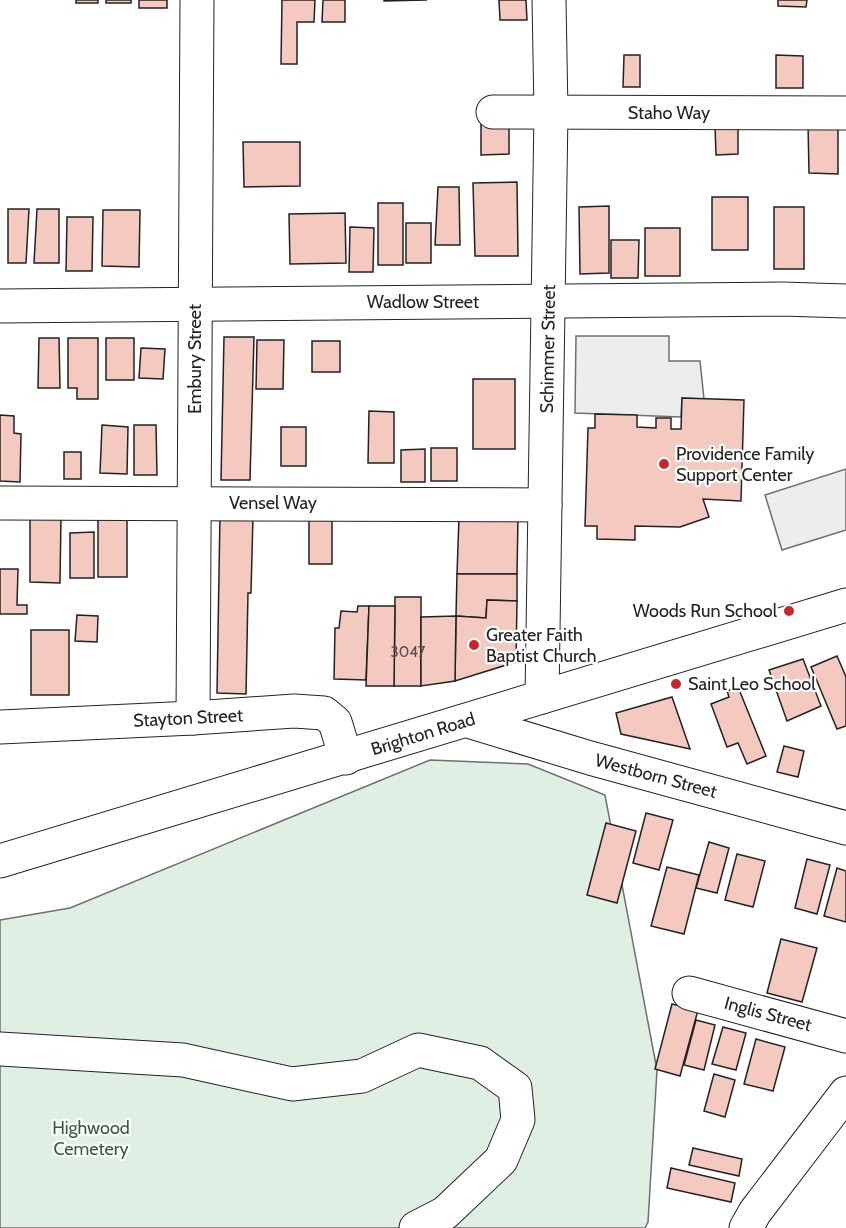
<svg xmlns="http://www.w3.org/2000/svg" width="846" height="1228" viewBox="0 0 846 1228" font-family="Cabin,sans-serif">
  <rect width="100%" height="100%" fill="#fff"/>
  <path fill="#e0efe3" stroke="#6f6f6f" stroke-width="1.5" d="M 430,760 L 528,764 L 605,795 L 657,1070 L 648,1222 L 645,1228 L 0,1228 L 0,920 L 70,908 Z"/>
  <g fill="#ededed" stroke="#6f6f6f" stroke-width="1.5">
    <path d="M 576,336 L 669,336 L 669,361 L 700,361 L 704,399 L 682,398 L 681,417 L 575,413 Z"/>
    <path d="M 846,469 L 846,530 L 782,550 L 765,495 Z"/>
  </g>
  <g fill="#f3c9c0" stroke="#222" stroke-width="1.5">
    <rect x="76" y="0" width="22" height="3"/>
    <rect x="106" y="0" width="25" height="3"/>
    <rect x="139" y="0" width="28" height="8"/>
    <path d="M 282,0 L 315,0 L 314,22 L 297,22 L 297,64 L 281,64 Z"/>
    <path d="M 323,0 L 345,0 L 345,22 L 322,22 Z"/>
    <path d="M 384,0 L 427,0 L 384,1 Z"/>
    <path d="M 499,0 L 526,0 L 527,20 L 500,20 Z"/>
    <path d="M 778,0 L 807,0 L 806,7 L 778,6 Z"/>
    <path d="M 624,55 L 640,55 L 640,87 L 623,87 Z"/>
    <path d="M 776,55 L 803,56 L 803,88 L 776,88 Z"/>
    <path d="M 481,124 L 509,124 L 509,154 L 481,155 Z"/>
    <path d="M 808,124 L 838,125 L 838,174 L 809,173 Z"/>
    <path d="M 715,125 L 738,125 L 738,154 L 716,155 Z"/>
    <path d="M 243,142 L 300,142 L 300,186 L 244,187 Z"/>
    <path d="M 517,182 L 518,256 L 475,256 L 473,183 Z"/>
    <path d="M 438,187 L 459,187 L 460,245 L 435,245 Z"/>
    <rect x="712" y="197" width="36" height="53"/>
    <rect x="378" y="203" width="25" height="62"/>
    <path d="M 609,206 L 609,273 L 580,274 L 579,207 Z"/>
    <rect x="774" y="207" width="30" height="62"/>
    <path d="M 8,209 L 29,209 L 26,263 L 8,263 Z"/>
    <path d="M 37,209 L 59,209 L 59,263 L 34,263 Z"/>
    <path d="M 103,210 L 140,210 L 139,267 L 102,266 Z"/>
    <path d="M 345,213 L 346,263 L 290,264 L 289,214 Z"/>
    <path d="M 67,217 L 93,217 L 92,271 L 66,271 Z"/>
    <rect x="406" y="223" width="25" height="40"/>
    <path d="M 350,227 L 374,228 L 373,272 L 349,272 Z"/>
    <rect x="645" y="228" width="35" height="48"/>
    <path d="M 611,240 L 639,240 L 638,278 L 611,278 Z"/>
    <path d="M 224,337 L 254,337 L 250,480 L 221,480 Z"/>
    <path d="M 39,338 L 59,338 L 60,388 L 38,388 Z"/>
    <path d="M 68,338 L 98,338 L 98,399 L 77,399 L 77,388 L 68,388 Z"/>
    <rect x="106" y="338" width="28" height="42"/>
    <path d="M 257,340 L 284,340 L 283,389 L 256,389 Z"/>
    <rect x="312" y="341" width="28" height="31"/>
    <path d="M 141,348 L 165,349 L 163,379 L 139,378 Z"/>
    <rect x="473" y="379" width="42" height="70"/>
    <path d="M 682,398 L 744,400 L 741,501 L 703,499 L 709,517 L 680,527 L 635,526 L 635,540 L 597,539 L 597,526 L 585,526 L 588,428 L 595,428 L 595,414 L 637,415 L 637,427 L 656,428 L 656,418 L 671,418 L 671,429 L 681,429 Z"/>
    <path d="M 369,411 L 394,412 L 394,463 L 368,463 Z"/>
    <path d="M 0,415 L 14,416 L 14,433 L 21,434 L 20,482 L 0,481 Z"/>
    <path d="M 102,425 L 128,427 L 127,474 L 100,473 Z"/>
    <path d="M 134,425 L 156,425 L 157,475 L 134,475 Z"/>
    <rect x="281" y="427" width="25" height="39"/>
    <rect x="431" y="448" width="26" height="33"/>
    <path d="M 425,449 L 425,482 L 401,482 L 401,450 Z"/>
    <rect x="64" y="452" width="17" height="27"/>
    <path d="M 30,515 L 61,516 L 60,583 L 30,582 Z"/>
    <path d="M 220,515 L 253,516 L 251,593 L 248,593 L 246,694 L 217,693 Z"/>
    <path d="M 127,516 L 127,577 L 98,577 L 98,517 Z"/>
    <path d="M 459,517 L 518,517 L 517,574 L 457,574 Z"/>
    <rect x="309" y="519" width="23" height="45"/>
    <path d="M 94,532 L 94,578 L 70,578 L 70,533 Z"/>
    <path d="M 0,569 L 18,569 L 17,605 L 27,605 L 27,614 L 0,614 Z"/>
    <path d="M 457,574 L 517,574 L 517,601 L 487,600 L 486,618 L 456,616 Z"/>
    <path d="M 395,597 L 421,597 L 421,686 L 394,686 Z"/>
    <path d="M 487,600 L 517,601 L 516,662 L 455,681 L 456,616 L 486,618 Z"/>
    <path d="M 358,606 L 369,606 L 366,680 L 334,679 L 335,628 L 339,628 L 341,611 L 357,612 Z"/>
    <path d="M 369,606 L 395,606 L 394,686 L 366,686 Z"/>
    <path d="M 77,615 L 98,616 L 97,642 L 75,641 Z"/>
    <path d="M 456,616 L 455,681 L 421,686 L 421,617 Z"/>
    <rect x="31" y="630" width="38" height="65"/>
    <path d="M 837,656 L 846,677 L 846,726 L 837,729 L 811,667 Z"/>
    <path d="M 803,659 L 821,706 L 787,721 L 769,670 Z"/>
    <path d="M 738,687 L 766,756 L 747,764 L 738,743 L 727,747 L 711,704 L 729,697 L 727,691 Z"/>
    <path d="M 672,697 L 690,749 L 621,734 L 616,713 Z"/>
    <path d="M 784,746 L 804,751 L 798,777 L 777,772 Z"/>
    <path d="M 646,813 L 673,820 L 659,870 L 633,863 Z"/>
    <path d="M 606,823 L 636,831 L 617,903 L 587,895 Z"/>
    <path d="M 709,842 L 729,848 L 717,893 L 696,888 Z"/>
    <path d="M 737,854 L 765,861 L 753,907 L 725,900 Z"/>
    <path d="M 807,859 L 830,865 L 817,914 L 795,908 Z"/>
    <path d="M 667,867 L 699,875 L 684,934 L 651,926 Z"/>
    <path d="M 837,868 L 846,871 L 846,922 L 824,916 Z"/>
    <path d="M 781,939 L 817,948 L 802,1002 L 767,993 Z"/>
    <path d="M 672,1004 L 698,1010 L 680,1076 L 655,1069 Z"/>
    <path d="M 696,1020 L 715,1025 L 704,1070 L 684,1065 Z"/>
    <path d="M 723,1027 L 746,1033 L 736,1070 L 712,1064 Z"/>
    <path d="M 756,1039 L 785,1047 L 773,1091 L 744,1084 Z"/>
    <path d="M 714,1074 L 735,1080 L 725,1117 L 704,1111 Z"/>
    <path d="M 693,1148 L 742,1159 L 739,1176 L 689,1165 Z"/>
    <path d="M 671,1168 L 735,1183 L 731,1202 L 667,1188 Z"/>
  </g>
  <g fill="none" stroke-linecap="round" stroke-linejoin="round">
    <defs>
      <g id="minor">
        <path d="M 493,112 L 846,113"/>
        <path d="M 0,306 L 782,299 L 846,301"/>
        <path d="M 0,503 L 545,505"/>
        <path d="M 542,697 L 551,112 L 549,0"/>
        <path d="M 193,718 L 197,0"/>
        <path d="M 468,721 L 590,758 L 846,828"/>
        <path d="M 0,727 L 193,718 L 294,711 L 324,713 L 335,722 L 346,758"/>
        <path d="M 0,861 L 846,605"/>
        <path d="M 689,993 L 846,1036"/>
        <path d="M 0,1049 L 183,1060 L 292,1084 L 362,1076 L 418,1050 L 480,1063 L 515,1088 L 518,1120 L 501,1160 L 445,1213 L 416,1228"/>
        <path d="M 746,1228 L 755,1212 L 846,1093"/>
      </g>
    </defs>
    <use href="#minor" stroke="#222" stroke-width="35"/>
    <use href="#minor" stroke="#fff" stroke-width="33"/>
  </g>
  <g fill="#c62828" stroke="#fff" stroke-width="2">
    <circle cx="664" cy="464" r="6"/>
    <circle cx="789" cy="611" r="6"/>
    <circle cx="474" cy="645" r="6"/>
    <circle cx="676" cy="684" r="6"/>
  </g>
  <g text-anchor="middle" stroke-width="4.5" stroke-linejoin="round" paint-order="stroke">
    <g font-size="15" fill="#564c4a">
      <text x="408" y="657">3047</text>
    </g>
    <g font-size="18" fill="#222" stroke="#fff">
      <text x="669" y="119">Staho Way</text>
      <text x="423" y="308">Wadlow Street</text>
      <text transform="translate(548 349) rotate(-89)" y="6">Schimmer Street</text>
      <text transform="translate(195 359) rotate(-90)" y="6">Embury Street</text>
      <text x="273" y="509">Vensel Way</text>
      <text transform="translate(188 718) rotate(-3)" y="6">Stayton Street</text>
      <text transform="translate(423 734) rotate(-17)" y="6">Brighton Road</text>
      <text transform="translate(656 776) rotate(15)" y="6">Westborn Street</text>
      <text transform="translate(768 1014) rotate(15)" y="6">Inglis Street</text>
    </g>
    <g font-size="18" fill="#222" stroke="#fff" text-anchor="start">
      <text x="676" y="460">Providence Family<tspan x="676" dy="21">Support Center</tspan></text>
      <text x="777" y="617" text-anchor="end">Woods Run School</text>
      <text x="486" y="641">Greater Faith<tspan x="486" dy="21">Baptist Church</tspan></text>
      <text x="688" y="690">Saint Leo School</text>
    </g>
    <g font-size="18" fill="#2f5e38" stroke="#fff">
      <text x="91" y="1134">Highwood<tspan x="91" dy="21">Cemetery</tspan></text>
    </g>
  </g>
</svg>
